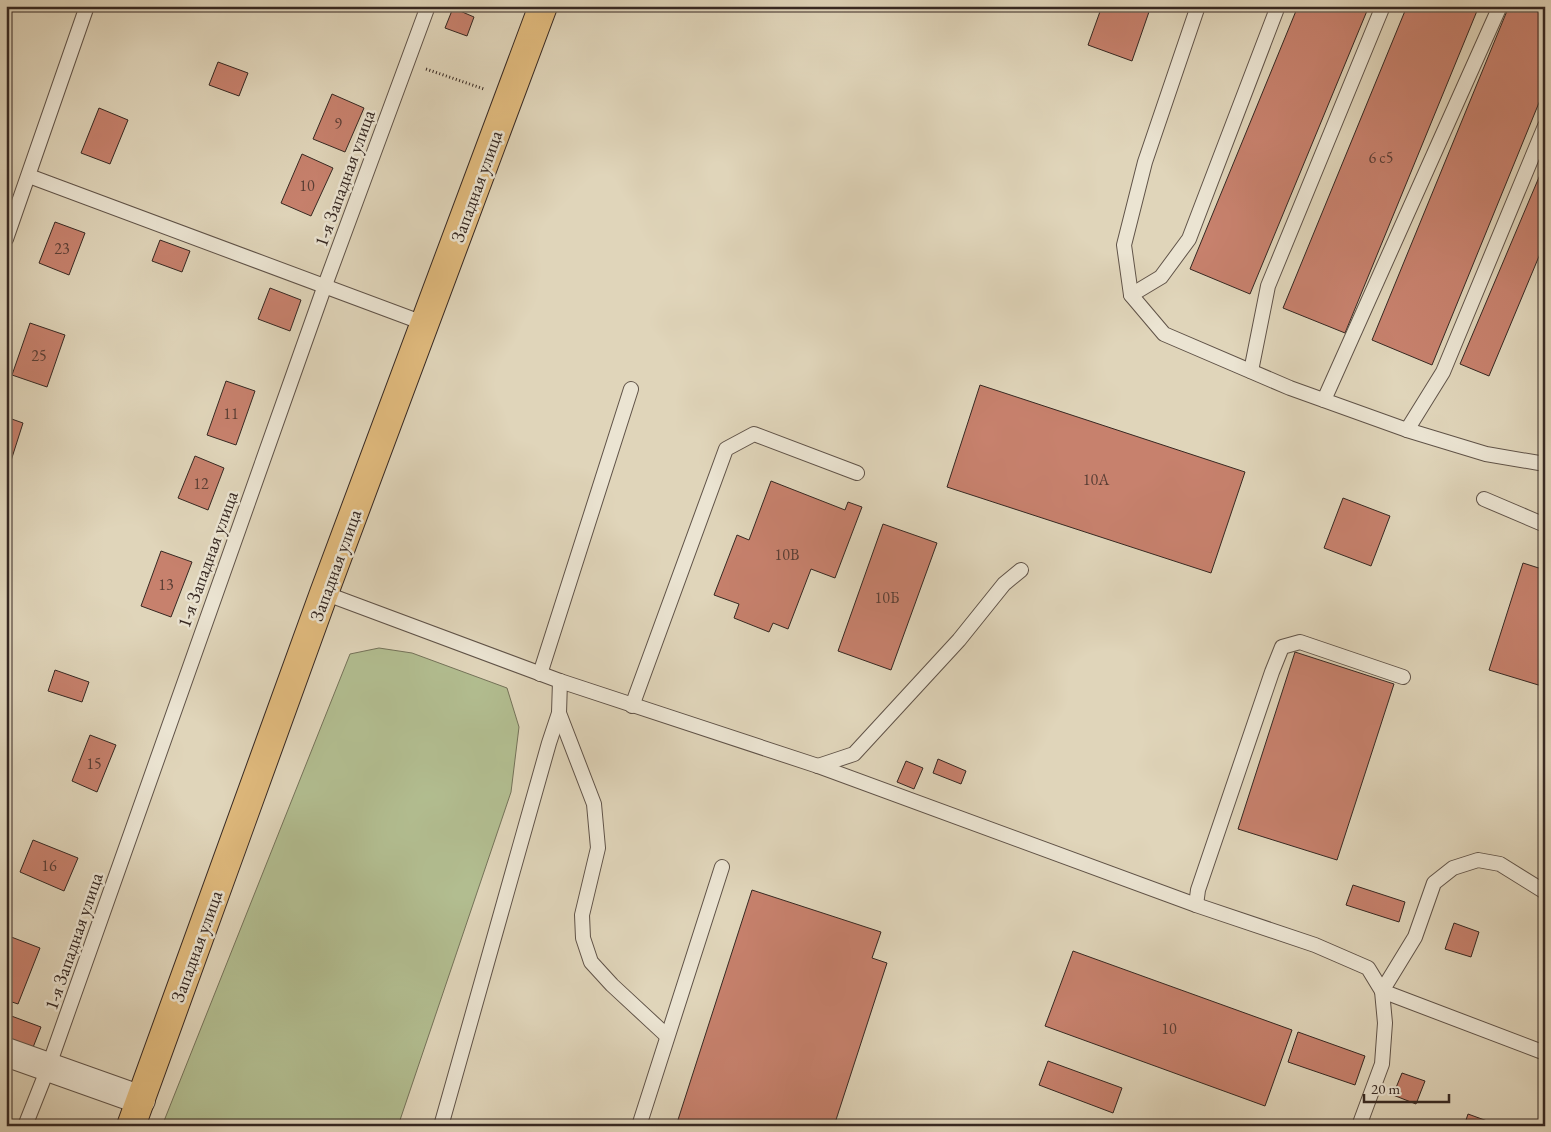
<svg xmlns="http://www.w3.org/2000/svg" width="1551" height="1132" viewBox="0 0 1551 1132" font-family="'EB Garamond',serif">
  <rect width="100%" height="100%" fill="#e0d5ba"/>
  <filter id="stains"><feTurbulence type="fractalNoise" baseFrequency=".004" numOctaves="4"/><feColorMatrix values="0 0 0 0 .2 0 0 0 0 .09 0 0 0 0 .02 0 0 0 .5 -.17"/></filter>
  <radialGradient id="worn" r=".72"><stop offset=".6" stop-color="#630" stop-opacity="0"/><stop offset="1" stop-color="#630" stop-opacity=".3"/></radialGradient>
  <path fill="#b2bd90" stroke="#747259" d="M 379,648 L 412,653 L 507,688 L 519,727 L 511,792 L 398,1126 L 162,1126 L 350,654 Z"/>
  <g fill="#c7816d" stroke="#362822">
    <path d="M 1102,6 L 1151,6 L 1132,61 L 1088,45 Z"/>
    <path d="M 1298,6 L 1369,6 L 1250,294 L 1190,269 Z"/>
    <path d="M 1407,6 L 1479,6 L 1345,333 L 1283,308 Z"/>
    <path d="M 1509,6 L 1545,6 L 1545,88 L 1432,365 L 1372,340 Z"/>
    <path d="M 453,8 L 474,17 L 467,36 L 445,28 Z"/>
    <path d="M 218,62 L 248,73 L 239,96 L 209,85 Z"/>
    <path d="M 332,94 L 364,108 L 345,152 L 313,139 Z"/>
    <path d="M 99,108 L 128,120 L 110,164 L 81,153 Z"/>
    <path d="M 302,154 L 333,168 L 311,216 L 281,203 Z"/>
    <path d="M 1545,163 L 1545,242 L 1489,376 L 1460,364 Z"/>
    <path d="M 55,222 L 85,233 L 69,275 L 39,263 Z"/>
    <path d="M 160,240 L 190,251 L 182,272 L 152,261 Z"/>
    <path d="M 270,288 L 301,300 L 290,331 L 258,319 Z"/>
    <path d="M 30,323 L 65,335 L 47,387 L 12,375 Z"/>
    <path d="M 226,381 L 255,391 L 236,445 L 207,435 Z"/>
    <path d="M 980,385 L 1245,472 L 1211,573 L 947,487 Z"/>
    <path d="M 6,417 L 23,423 L 9,467 L 6,466 Z"/>
    <path d="M 195,456 L 224,468 L 208,510 L 178,498 Z"/>
    <path d="M 771,481 L 845,510 L 848,502 L 862,507 L 835,578 L 811,569 L 788,629 L 773,623 L 769,632 L 734,618 L 739,604 L 714,595 L 737,535 L 749,540 Z"/>
    <path d="M 1343,498 L 1390,516 L 1371,566 L 1324,548 Z"/>
    <path d="M 883,524 L 937,543 L 891,670 L 838,651 Z"/>
    <path d="M 161,551 L 192,562 L 171,617 L 141,606 Z"/>
    <path d="M 1523,563 L 1545,570 L 1545,687 L 1489,670 Z"/>
    <path d="M 1295,652 L 1394,684 L 1337,860 L 1238,829 Z"/>
    <path d="M 55,670 L 89,682 L 82,702 L 48,691 Z"/>
    <path d="M 90,735 L 116,745 L 97,792 L 72,781 Z"/>
    <path d="M 938,759 L 966,771 L 961,784 L 933,773 Z"/>
    <path d="M 906,761 L 923,768 L 914,789 L 897,782 Z"/>
    <path d="M 33,840 L 78,858 L 64,891 L 20,872 Z"/>
    <path d="M 1353,885 L 1405,902 L 1399,922 L 1346,905 Z"/>
    <path d="M 752,890 L 881,932 L 872,958 L 887,963 L 834,1126 L 676,1126 Z"/>
    <path d="M 1454,923 L 1479,932 L 1471,957 L 1445,949 Z"/>
    <path d="M 6,935 L 40,948 L 18,1004 L 6,1000 Z"/>
    <path d="M 1073,951 L 1292,1030 L 1265,1106 L 1045,1026 Z"/>
    <path d="M 6,1014 L 41,1027 L 32,1050 L 6,1040 Z"/>
    <path d="M 1298,1032 L 1365,1056 L 1355,1085 L 1288,1062 Z"/>
    <path d="M 1048,1061 L 1122,1088 L 1113,1113 L 1039,1085 Z"/>
    <path d="M 1402,1073 L 1425,1081 L 1416,1104 L 1393,1095 Z"/>
    <path d="M 1468,1114 L 1501,1126 L 1464,1126 Z"/>
  </g>
  <g fill="none" stroke-linecap="round" stroke-linejoin="round">
    <defs>
      <g id="service">
        <path d="M 1198,6 L 1145,162 L 1124,245 L 1131,295 L 1164,334 L 1290,388 L 1407,430 L 1486,454 L 1545,464"/>
        <path d="M 29,176 L 426,324"/>
        <path d="M 6,239 L 87,6"/>
        <path d="M 1131,295 L 1161,277 L 1189,239 L 1278,6"/>
        <path d="M 1251,371 L 1268,286 L 1383,6"/>
        <path d="M 1324,400 L 1500,6"/>
        <path d="M 1407,430 L 1443,372 L 1545,126"/>
        <path d="M 1484,499 L 1545,525"/>
        <path d="M 324,593 L 560,681 L 818,766 L 1196,905 L 1315,945 L 1368,968 L 1382,991 L 1385,1023 L 1382,1064 L 1359,1126"/>
        <path d="M 540,674 L 631,389"/>
        <path d="M 560,681 L 559,713 L 594,804 L 598,848 L 582,915 L 583,938 L 591,962 L 612,985 L 667,1036"/>
        <path d="M 632,706 L 726,449 L 754,434 L 857,473"/>
        <path d="M 818,766 L 854,754 L 959,640 L 1004,584 L 1021,570"/>
        <path d="M 1196,905 L 1198,890 L 1272,672 L 1282,647 L 1300,642 L 1403,677"/>
        <path d="M 1382,991 L 1415,937 L 1434,883 L 1453,868 L 1478,860 L 1500,864 L 1545,892"/>
        <path d="M 1382,991 L 1545,1053"/>
        <path d="M 25,1126 L 48,1068 L 324,288 L 428,6"/>
        <path d="M 441,1126 L 549,743 L 559,713"/>
        <path d="M 639,1126 L 722,867"/>
      </g>
      <path id="minor" d="M 6,1052 L 141,1100"/>
      <path id="primary" d="M 131,1126 L 324,593 L 543,6"/>
    </defs>
    <use href="#service" stroke="#605348" stroke-width="16"/>
    <use href="#minor" stroke="#605348" stroke-width="30"/>
    <use href="#primary" stroke="#362822" stroke-width="30"/>
    <path stroke="#362822" stroke-width="3" stroke-dasharray="1 2.5" stroke-linecap="butt" d="M 426,69 L 484,89"/>
    <use href="#service" stroke="#ebe4d2" stroke-width="14"/>
    <use href="#minor" stroke="#ebe4d2" stroke-width="28"/>
    <use href="#primary" stroke="#e0ba7d" stroke-width="28"/>
  </g>
  <g text-anchor="middle" stroke-width="5" stroke-linejoin="round" paint-order="stroke">
    <g font-size="16" fill="#5a3e35">
      <text x="338" y="129">9</text>
      <text x="1381" y="163">6 с5</text>
      <text x="307" y="191">10</text>
      <text x="62" y="254">23</text>
      <text x="39" y="361">25</text>
      <text x="231" y="419">11</text>
      <text x="1096" y="485">10А</text>
      <text x="201" y="489">12</text>
      <text x="787" y="560">10В</text>
      <text x="166" y="590">13</text>
      <text x="887" y="603">10Б</text>
      <text x="94" y="769">15</text>
      <text x="49" y="871">16</text>
      <text x="1169" y="1034">10</text>
    </g>
    <g font-size="19" fill="#362822" stroke="#ebe4d2">
      <text transform="translate(344 178) rotate(-70)" y="7">1-я Западная улица</text>
      <text transform="translate(476 186) rotate(-70)" y="7">Западная улица</text>
      <text transform="translate(207 559) rotate(-70)" y="7">1-я Западная улица</text>
      <text transform="translate(335 565) rotate(-70)" y="7">Западная улица</text>
      <text transform="translate(73 941) rotate(-71)" y="7">1-я Западная улица</text>
      <text transform="translate(196 946) rotate(-70)" y="7">Западная улица</text>
    </g>
  </g>
  <rect width="1551" height="1132" fill="none" stroke="#e0d5ba" stroke-width="25"/>
  <rect x="8" y="8" width="1536" height="1117" fill="none" stroke="#362822" stroke-width="2.5"/>
  <rect x="12" y="12" width="1526" height="1107" fill="none" stroke="#362822"/>
  <path d="M1364 1094v8h85v-8" fill="none" stroke="#362822" stroke-width="2.5"/>
  <text x="1371" y="1094" font-size="15" fill="#362822" stroke="#ebe4d2" stroke-width="4" paint-order="stroke">20 m</text>
  <rect width="100%" height="100%" filter="url(#stains)"/>
  <rect width="100%" height="100%" fill="url(#worn)"/>
</svg>
